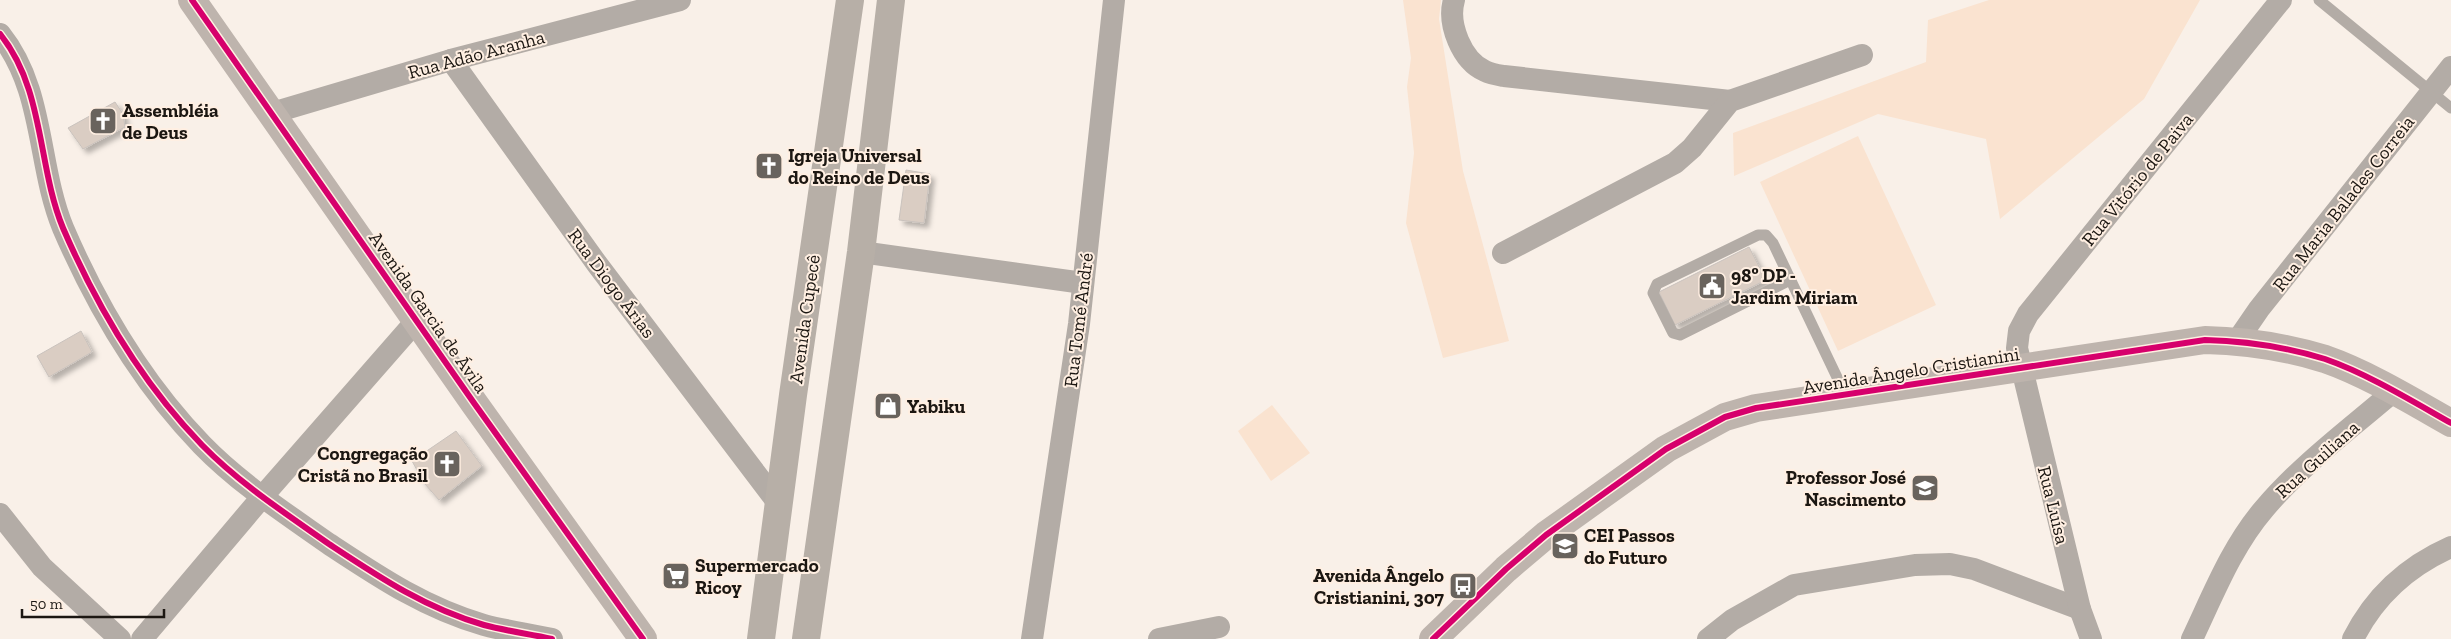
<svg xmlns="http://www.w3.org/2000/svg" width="2451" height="639" viewBox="0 0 2451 639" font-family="'Zilla Slab',serif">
  <defs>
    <filter id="shadow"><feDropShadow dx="4.5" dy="4.5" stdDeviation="2.5" flood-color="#0004"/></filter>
  </defs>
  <rect width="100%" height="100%" fill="#f9f0e8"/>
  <g fill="#fae3d0">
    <path d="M 1403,0 L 1441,0 L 1439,19 L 1463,171 L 1509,341 L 1443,358 L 1406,223 L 1414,153 L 1407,87 L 1411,58 Z"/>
    <path d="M 1989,0 L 2200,0 L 2144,99 L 2000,219 L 1986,139 L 1878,114 L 1734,176 L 1733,133 L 1926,62 L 1928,20 Z"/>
    <path d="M 1858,136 L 1936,305 L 1838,351 L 1760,182 Z"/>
    <path d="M 1272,405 L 1310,453 L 1271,481 L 1238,431 Z"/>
  </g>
  <g fill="#dacdc3" stroke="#c9c2bd" filter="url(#shadow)">
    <path d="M 115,102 L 123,114 L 125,127 L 83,149 L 68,128 Z"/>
    <path d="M 906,170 L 930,174 L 924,223 L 899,220 Z"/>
    <path d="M 1749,247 L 1766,280 L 1675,325 L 1659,292 Z"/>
    <path d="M 81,331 L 92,352 L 49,377 L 37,356 Z"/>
    <path d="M 456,431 L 482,466 L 439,500 L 424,483 L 412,461 Z"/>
  </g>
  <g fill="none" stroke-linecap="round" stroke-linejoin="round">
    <g stroke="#b3aca6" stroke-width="11">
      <path d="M 2319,0 L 2451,108"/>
      <path d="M 1790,280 L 1680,335 L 1673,333 L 1653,293 L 1657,284 L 1758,235 L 1766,235 L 1773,243 L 1845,394"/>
    </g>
    <g stroke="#b3aca6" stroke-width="22">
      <path d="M 1454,0 C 1447,24 1462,61 1485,71 C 1491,74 1498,75 1504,76 L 1730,101"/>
      <path d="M 0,34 C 45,90 37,165 63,228 C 97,307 142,383 202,445 C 239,483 285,513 329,544 C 379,577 425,608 484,625 C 506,631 530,634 552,639"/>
      <path d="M 451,60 L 597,264 L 778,503"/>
      <path d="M 272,113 L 451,60 L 680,0"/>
      <path d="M 861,252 L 1083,283"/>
      <path d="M 1503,253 L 1675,163 L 1692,148 L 1730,101 L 1862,55"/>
      <path d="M 2237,341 L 2259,309 L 2451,67"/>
      <path d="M 0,514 L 42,567 L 120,639"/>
      <path d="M 142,639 L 262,497 L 417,320"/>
      <path d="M 1032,639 L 1079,324 L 1114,0"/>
      <path d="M 1159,639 L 1219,627"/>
      <path d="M 1708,639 L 1732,620 L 1794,585 L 1915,565 L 1950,564 L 1974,569 L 2080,609"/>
      <path d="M 2091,639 L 2080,609 L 2017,348 L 2019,331 L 2028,314 L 2281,0"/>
      <path d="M 2192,639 C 2213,595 2232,546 2264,509 C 2302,464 2350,429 2394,391"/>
      <path d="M 2353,639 C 2374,597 2408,566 2451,547"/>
    </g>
    <g stroke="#beb4ad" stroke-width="28">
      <path d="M 192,0 L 474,403 L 643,639"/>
      <path d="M 1433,639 L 1506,569 L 1546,535 L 1666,449 L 1725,417 L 1756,408 L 2205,340 C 2246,341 2286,347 2325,359 C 2368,374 2412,401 2451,423"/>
    </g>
    <g stroke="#b7afa7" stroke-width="28">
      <path d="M 761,639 L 793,395 L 850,0"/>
      <path d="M 806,639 L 861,252 L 891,0"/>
    </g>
    <defs>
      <g id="cycleway">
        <path d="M 192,0 L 474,403 L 643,639"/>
        <path d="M 0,34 C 45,90 37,165 63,228 C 97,307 142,383 202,445 C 239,483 285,513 329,544 C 379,577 425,608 484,625 C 506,631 530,634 552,639"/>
        <path d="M 1433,639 L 1506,569 L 1546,535 L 1666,449 L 1725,417 L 1756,408 L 2205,340 C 2246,341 2286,347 2325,359 C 2368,374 2412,401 2451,423"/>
      </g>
    </defs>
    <use href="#cycleway" stroke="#ffefe2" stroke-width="9"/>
    <use href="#cycleway" stroke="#d6006c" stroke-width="6"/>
  </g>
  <defs>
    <symbol id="church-square" viewBox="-11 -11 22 22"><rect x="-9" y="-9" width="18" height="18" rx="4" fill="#69635d" stroke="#ffefe2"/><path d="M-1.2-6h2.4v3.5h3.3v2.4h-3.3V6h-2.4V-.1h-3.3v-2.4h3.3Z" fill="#fff"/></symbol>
    <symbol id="civic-square" viewBox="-11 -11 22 22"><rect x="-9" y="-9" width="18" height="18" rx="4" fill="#69635d" stroke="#ffefe2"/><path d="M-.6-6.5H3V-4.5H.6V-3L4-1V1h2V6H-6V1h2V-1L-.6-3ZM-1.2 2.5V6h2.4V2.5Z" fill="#fff"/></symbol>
    <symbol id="shop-square" viewBox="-11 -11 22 22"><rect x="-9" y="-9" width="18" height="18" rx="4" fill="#69635d" stroke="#ffefe2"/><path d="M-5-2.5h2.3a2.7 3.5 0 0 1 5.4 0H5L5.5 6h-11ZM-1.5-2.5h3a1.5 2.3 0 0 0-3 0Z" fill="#fff"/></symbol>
    <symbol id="school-square" viewBox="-11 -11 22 22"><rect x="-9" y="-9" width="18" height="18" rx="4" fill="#69635d" stroke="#ffefe2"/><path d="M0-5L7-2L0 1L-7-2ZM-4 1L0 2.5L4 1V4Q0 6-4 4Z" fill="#fff"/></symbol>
    <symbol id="supermarket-square" viewBox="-11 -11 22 22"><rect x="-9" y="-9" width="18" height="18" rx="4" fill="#69635d" stroke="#ffefe2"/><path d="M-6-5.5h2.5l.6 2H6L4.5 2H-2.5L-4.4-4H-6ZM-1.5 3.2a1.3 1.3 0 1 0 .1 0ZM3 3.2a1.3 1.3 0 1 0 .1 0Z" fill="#fff"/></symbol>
    <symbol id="bus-square" viewBox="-11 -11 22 22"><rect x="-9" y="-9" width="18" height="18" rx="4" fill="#69635d" stroke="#ffefe2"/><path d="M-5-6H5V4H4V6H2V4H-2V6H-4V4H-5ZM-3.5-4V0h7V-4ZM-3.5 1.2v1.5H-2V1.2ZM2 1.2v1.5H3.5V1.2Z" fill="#fff"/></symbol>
  </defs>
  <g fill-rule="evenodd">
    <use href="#church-square" x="87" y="105" width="32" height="32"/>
    <use href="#church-square" x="753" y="150" width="32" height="32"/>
    <use href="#civic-square" x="1696" y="270" width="32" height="32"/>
    <use href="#shop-square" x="872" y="390" width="32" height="32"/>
    <use href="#church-square" x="431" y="448" width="32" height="32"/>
    <use href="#school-square" x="1909" y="472" width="32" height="32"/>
    <use href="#school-square" x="1549" y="530" width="32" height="32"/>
    <use href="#supermarket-square" x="660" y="560" width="32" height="32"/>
    <use href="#bus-square" x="1447" y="570" width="32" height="32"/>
  </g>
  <g text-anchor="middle" stroke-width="4" stroke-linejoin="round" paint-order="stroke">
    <g font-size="19" fill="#1c1712" stroke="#ffefe2">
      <text transform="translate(476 54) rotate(-15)" y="7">Rua Adão Aranha</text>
      <text transform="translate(2137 179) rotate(-51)" y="7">Rua Vitório de Paiva</text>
      <text transform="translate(2343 203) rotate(-52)" y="7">Rua Maria Balades Correia</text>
      <text transform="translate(612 283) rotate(53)" y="7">Rua Diogo Árias</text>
      <text transform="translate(429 312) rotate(55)" y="7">Avenida Garcia de Ávila</text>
      <text transform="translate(804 319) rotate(-82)" y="7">Avenida Cupecê</text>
      <text transform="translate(1078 320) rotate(-83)" y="7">Rua Tomé André</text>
      <text transform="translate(1911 370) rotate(-9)" y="7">Avenida Ângelo Cristianini</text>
      <text transform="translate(2317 459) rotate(-42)" y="7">Rua Guiliana</text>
      <text transform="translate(2054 505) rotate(76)" y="7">Rua Luísa</text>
    </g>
    <g font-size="19" font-weight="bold" fill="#1c1712" stroke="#ffefe2" text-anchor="start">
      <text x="122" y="117">Assembléia<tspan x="122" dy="22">de Deus</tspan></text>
      <text x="788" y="162">Igreja Universal<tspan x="788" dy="22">do Reino de Deus</tspan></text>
      <text x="1731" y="282">98º DP -<tspan x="1731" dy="22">Jardim Miriam</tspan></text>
      <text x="907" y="413">Yabiku</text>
      <text x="428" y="460" text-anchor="end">Congregação<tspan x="428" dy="22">Cristã no Brasil</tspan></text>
      <text x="1906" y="484" text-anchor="end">Professor José<tspan x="1906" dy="22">Nascimento</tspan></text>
      <text x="1584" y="542">CEI Passos<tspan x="1584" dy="22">do Futuro</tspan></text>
      <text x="695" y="572">Supermercado<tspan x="695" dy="22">Ricoy</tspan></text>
      <text x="1444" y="582" text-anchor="end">Avenida Ângelo<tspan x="1444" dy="22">Cristianini, 307</tspan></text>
    </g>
  </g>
  <path d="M22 609v8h142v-8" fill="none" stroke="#1c1712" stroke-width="2.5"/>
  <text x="30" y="609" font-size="15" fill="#1c1712" stroke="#ffefe2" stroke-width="4" paint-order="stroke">50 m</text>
</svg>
